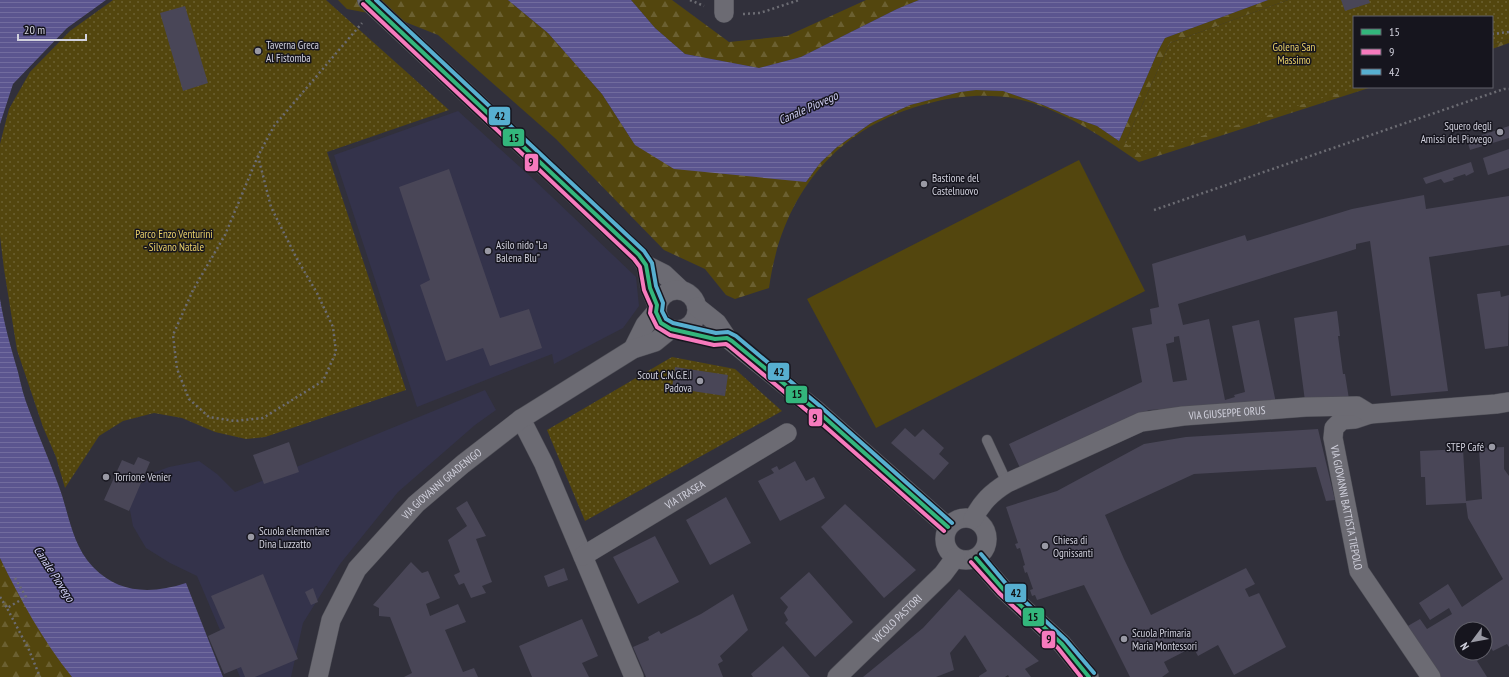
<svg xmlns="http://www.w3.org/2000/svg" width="1509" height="677" viewBox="0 0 1509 677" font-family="'PT Sans Narrow',sans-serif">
  <defs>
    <pattern id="forest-firs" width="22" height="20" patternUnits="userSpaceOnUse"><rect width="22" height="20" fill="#53460e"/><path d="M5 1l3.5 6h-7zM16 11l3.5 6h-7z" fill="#6b6031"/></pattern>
    <pattern id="park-dots" width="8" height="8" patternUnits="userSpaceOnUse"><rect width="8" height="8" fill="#53460e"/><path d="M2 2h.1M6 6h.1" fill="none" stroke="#6b6031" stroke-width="1.8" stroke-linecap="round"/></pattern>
    <pattern id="water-rules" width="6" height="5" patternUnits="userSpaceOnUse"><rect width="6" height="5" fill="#5b558f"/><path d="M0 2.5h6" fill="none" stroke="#726c9e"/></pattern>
  </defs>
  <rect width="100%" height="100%" fill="#31303b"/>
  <g fill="#34334b">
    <path d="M 458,111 L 530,176 L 636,277 L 639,306 L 623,328 L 554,364 L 552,354 L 417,407 L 334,155 Z"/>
    <path d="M 485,390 L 496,410 L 475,425 L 398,492 L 340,564 L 303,623 L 291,677 L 240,677 L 197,576 L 170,563 L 146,548 L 133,526 L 129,505 L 140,485 L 153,473 L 169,467 L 199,461 L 217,474 L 235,492 Z"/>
  </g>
  <g fill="url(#forest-firs)">
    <path d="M 338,0 L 508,0 L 548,33 L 602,94 L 635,145 L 806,182 L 820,163 L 837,147 L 871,123 L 910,105 L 960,92 L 976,90 L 1003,91 L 1043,105 L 1069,116 L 1097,126 L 1119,141 L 1158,51 L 1165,38 L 1268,0 L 1288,0 L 1170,43 L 1125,143 L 1358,87 L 1372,87 L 1139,162 C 1106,139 1071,116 1033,103 C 1002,93 965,94 934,102 C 838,124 782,193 769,288 L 735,299 L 726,295 L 705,269 L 664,250 L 556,139 L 438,35 L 395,18 L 347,9 Z"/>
    <path d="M 631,0 L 672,0 L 729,42 L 787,36 L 866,0 L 919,0 L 897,9 L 801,57 L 759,68 L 685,54 L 655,28 Z"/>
    <path d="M 1509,39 L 1509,43 L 1492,49 L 1492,45 Z"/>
    <path d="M 0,558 C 20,599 45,639 72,677 L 0,677 Z"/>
  </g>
  <g fill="url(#park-dots)">
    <path d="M 113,0 L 326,0 L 449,110 L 327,152 L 406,390 L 265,437 L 246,439 L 215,432 L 182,418 L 154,413 L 123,421 L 99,436 L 65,488 L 56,457 L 43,427 L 17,350 L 4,269 L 0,236 L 0,144 L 9,109 L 30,72 L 70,31 Z"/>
    <path d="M 1288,0 L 1509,0 L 1509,39 L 1492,45 L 1492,17 L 1354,17 L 1354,87 L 1358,87 L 1141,155 L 1125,143 L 1170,43 Z"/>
    <path d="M 672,357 L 735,369 L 782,411 L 585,521 L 547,430 Z"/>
  </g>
  <path fill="#53460e" d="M 1079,160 L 1145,291 L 876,428 L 807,299 Z"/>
  <g fill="url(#water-rules)">
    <path d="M 0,0 L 106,0 L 67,28 L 13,84 L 0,124 Z"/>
    <path d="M 508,0 L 631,0 L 655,28 L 685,54 L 759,68 L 801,57 L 897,9 L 919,0 L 1268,0 L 1165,38 L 1158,51 L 1119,141 L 1097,126 L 1069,116 L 1043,105 L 1003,91 L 976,90 L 960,92 L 910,105 L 871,123 L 837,147 L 820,163 L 806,182 L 674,169 L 635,145 L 602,94 L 548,33 Z"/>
    <path d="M 0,299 C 4,324 11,348 18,372 C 21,385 24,398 29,410 C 38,435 49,459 58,484 C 69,512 71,544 93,567 C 119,594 152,594 186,583 L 223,677 L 72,677 C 43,641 20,599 0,558 Z"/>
  </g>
  <g fill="#494657" fill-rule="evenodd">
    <path d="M 1341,0 L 1369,0 L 1370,3 L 1345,11 Z"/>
    <path d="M 185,6 L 208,83 L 183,91 L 160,13 Z"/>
    <path d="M 1509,126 L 1509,138 L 1470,150 L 1467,140 Z"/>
    <path d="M 1509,149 L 1509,168 L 1488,175 L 1483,158 Z"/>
    <path d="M 1471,162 L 1474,172 L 1466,176 L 1465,174 L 1453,178 L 1454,180 L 1444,183 L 1441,179 L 1426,184 L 1423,178 Z"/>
    <path d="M 449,169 L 500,318 L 529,309 L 542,348 L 490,366 L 483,348 L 446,361 L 420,285 L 430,280 L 399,187 Z"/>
    <path d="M 1424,195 L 1426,209 L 1509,196 L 1509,245 L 1429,257 L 1448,391 L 1391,396 L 1370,241 L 1356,244 L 1356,249 L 1178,304 L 1183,325 L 1209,319 L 1225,400 L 1235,397 L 1234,395 L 1245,392 L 1232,326 L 1259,320 L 1276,403 L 1149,410 L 1020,468 L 1009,444 L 1142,382 L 1132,328 L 1152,324 L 1150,309 L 1159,307 L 1152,264 L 1245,235 L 1247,241 L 1352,209 ZM 1179,336 L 1187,380 L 1173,382 L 1166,344 L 1174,342 L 1174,337 Z"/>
    <path d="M 1500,291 L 1501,297 L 1509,295 L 1508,346 L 1485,349 L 1477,294 Z"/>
    <path d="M 1337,311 L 1340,336 L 1338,336 L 1343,374 L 1345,374 L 1349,399 L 1305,401 L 1294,318 Z"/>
    <path d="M 675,367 L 728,375 L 725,396 L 672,388 Z"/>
    <path d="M 905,428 L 915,437 L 923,429 L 944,448 L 939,454 L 949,463 L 934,480 L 891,443 Z"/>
    <path d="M 1318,429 L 1335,500 L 1326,501 L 1316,467 L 1194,474 L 1105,515 L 1124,559 L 1151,615 L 1246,568 L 1255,584 L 1245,589 L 1249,597 L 1259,593 L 1286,647 L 1234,675 L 1218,645 L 1198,656 L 1193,647 L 1164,662 L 1169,672 L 1162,677 L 1130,677 L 1084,585 L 1037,600 L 1035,595 L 1032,596 L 1030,590 L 1033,589 L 1027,572 L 1025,573 L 1023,566 L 1025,565 L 1020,548 L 1017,549 L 1015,544 L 1018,543 L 1006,507 L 1057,491 L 1144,444 L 1186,437 Z"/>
    <path d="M 289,442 L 299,472 L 264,484 L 253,455 Z"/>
    <path d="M 1504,447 L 1504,469 L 1509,476 L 1509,647 L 1507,644 L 1493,651 L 1491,648 L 1486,651 L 1488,654 L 1477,661 L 1487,677 L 1441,677 L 1406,627 L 1420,619 L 1427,629 L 1452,614 L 1449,608 L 1430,620 L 1419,603 L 1448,584 L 1462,607 L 1503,579 L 1468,518 L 1466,503 L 1426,505 L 1425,477 L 1421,477 L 1420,451 L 1463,449 L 1466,501 L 1482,499 L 1479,448 ZM 1461,629 L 1485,629 L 1485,653 L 1461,653 Z"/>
    <path d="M 138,457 L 150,462 L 129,511 L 104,500 L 122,460 L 134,465 Z"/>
    <path d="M 795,461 L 806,481 L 814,477 L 825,498 L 780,521 L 758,481 L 774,473 L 771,469 L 777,466 L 779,470 Z"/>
    <path d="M 726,497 L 751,543 L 710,565 L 686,520 Z"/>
    <path d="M 467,501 L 486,536 L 476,539 L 492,582 L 482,586 L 486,593 L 471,598 L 464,583 L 459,585 L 454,575 L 460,572 L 448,540 L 467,526 L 456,508 Z"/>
    <path d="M 845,504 L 916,570 L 884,598 L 821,527 Z"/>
    <path d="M 655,536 L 679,582 L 638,604 L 613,557 Z"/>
    <path d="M 411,562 L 422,573 L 428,571 L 440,598 L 426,604 L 430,616 L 458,604 L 466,622 L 445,630 L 463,672 L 474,668 L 478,677 L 404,677 L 412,673 L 390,617 L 379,616 L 379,608 L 373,605 Z"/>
    <path d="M 564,568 L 568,580 L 548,587 L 544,576 Z"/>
    <path d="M 809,572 L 853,622 L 815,657 L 785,623 L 788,620 L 784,613 L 788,607 L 780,598 Z"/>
    <path d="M 263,574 L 298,659 L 255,677 L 245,677 L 241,667 L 224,674 L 208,636 L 225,628 L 211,596 Z"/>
    <path d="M 313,588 L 318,602 L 311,605 L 305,592 Z"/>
    <path d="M 959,589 L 1039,661 L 1025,669 L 1031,677 L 1009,677 L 1008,675 L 1005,677 L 979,677 L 979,676 L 987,671 L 965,635 L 950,653 L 954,670 L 936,677 L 863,677 L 923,628 Z"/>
    <path d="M 733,594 L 748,630 L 720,656 L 723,661 L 718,664 L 723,677 L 646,677 L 633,647 L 649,640 L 648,637 L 659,631 L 661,634 L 701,614 Z"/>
    <path d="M 582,619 L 598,656 L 582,663 L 589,677 L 532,677 L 519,646 Z"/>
    <path d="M 783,646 L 810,677 L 753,677 L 751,674 Z"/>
  </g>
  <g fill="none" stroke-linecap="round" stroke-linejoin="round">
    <defs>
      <path id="lane" d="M 987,440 L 1007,483"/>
      <g id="street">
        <path d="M 367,0 L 639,255 L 646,265 L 650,288 L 657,305"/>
        <path d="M 724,0 L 724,13"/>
        <path d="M 646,265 L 664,274 L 681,290"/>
        <circle cx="677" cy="310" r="20"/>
        <path d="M 697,307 L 717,323 L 727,338 L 816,410 L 948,527"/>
        <path d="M 680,330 C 696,335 711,339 727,338"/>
        <path d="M 633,349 L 645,325 L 656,312"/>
        <path id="s1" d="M 1370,414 L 1355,419 L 1342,420 L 1334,428 L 1333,438 L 1359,571 L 1431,677"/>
        <path d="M 521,419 L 544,464 L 634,677"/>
        <circle cx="966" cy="539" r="21"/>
        <path id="s2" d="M 973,519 C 982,502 991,493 1007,483 L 1141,422 L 1183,416 L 1306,407 L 1357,406 L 1370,414 L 1496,404 L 1509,402"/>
        <path id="s3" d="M 583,556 L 787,433"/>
        <path d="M 976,558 L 1003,589 L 1062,644 L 1089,677"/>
        <path id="s4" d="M 318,677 L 331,620 L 357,569 L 416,504 L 463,464 L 521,419 L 633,349 L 655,342 L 671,329"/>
        <path id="s5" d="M 837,677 L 943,574 L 955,558"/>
      </g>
    </defs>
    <use href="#lane" stroke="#4e4e56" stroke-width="11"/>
    <use href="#street" stroke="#4e4e56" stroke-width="20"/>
    <g stroke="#6c6c73" stroke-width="2.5" stroke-dasharray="2 3" stroke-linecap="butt">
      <path d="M 690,0 L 704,6"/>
      <path d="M 743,14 L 760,13 L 799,0"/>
      <path d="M 1492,34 L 1509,32"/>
      <path d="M 258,156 L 271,207 L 297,259 L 317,293 L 333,327 L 336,352 L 323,381 L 263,418 L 235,421 L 209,417 L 189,399 L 177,369 L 173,335 L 193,290 L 225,235 L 258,156 L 274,126 L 362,23"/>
      <path d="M 1154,210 L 1504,89 L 1509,89"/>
      <path d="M 15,578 L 26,597 L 7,608 L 29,650 L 40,677"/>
      <path d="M 0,597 L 7,608"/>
    </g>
    <use href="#lane" stroke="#6c6b73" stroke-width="10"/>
    <use href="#street" stroke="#6c6b73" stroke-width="19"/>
    <defs>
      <g id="bus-1">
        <path d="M 367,0 L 639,255 L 646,265 L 650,288 L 657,305 L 656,312 L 661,323 L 671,329 L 715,339 L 727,338 L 732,341 L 816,410 L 948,527"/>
        <path d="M 976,558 L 1003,589 L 1062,644 L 1089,677"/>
      </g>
      <g id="bus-2">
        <path d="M 363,4 L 634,259 L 640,267 L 644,290 L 651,306 L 650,313 L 657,327 L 670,335 L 714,345 L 726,344 L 729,346 L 812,415 L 944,531"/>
        <path d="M 971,562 L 999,593 L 1058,648 L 1081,677"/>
      </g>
      <g id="bus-3">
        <path d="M 376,0 L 644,251 L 652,263 L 656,286 L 663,303 L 662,311 L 666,319 L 673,323 L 716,333 L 728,332 L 736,336 L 820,406 L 952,523"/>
        <path d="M 981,554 L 1007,585 L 1066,640 L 1094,673"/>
      </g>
    </defs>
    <use href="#bus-1" stroke="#16151e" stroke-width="7"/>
    <use href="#bus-2" stroke="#16151e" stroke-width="7"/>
    <use href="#bus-3" stroke="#16151e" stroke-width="7"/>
    <use href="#bus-1" stroke="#33b67c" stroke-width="4"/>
    <use href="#bus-2" stroke="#f67abd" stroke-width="4"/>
    <use href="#bus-3" stroke="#57afd0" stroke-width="4"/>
  </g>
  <g fill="#9999a4" stroke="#16151e" stroke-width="1.5">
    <circle cx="258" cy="51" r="4"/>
    <circle cx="1500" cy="132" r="4"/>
    <circle cx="924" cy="184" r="4"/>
    <circle cx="488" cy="251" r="4"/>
    <circle cx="700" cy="381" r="4"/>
    <circle cx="1492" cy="447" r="4"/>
    <circle cx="106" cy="477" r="4"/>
    <circle cx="251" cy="537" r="4"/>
    <circle cx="1045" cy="546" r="4"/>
    <circle cx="1124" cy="639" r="4"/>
  </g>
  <g text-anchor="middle" stroke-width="3" stroke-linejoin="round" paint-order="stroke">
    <g font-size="11" fill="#d1d1dd" stroke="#16151e" text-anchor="start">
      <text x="266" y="49">Taverna Greca<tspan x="266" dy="13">Al Fistomba</tspan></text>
      <text x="1492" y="130" text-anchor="end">Squero degli<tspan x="1492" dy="13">Amissi del Piovego</tspan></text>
      <text x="932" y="182">Bastione del<tspan x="932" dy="13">Castelnuovo</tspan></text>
      <text x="496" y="249">Asilo nido "La<tspan x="496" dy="13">Balena Blu"</tspan></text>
      <text x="692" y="379" text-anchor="end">Scout C.N.G.E.I<tspan x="692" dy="13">Padova</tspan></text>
      <text x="1484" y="451" text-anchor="end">STEP Café</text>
      <text x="114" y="481">Torrione Venier</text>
      <text x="259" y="535">Scuola elementare<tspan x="259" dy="13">Dina Luzzatto</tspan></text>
      <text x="1053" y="544">Chiesa di<tspan x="1053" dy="13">Ognissanti</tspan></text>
      <text x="1132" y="637">Scuola Primaria<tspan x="1132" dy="13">Maria Montessori</tspan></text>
    </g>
    <g font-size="11" fill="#ebd168" stroke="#16151e">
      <text x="1294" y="51">Golena San<tspan x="1294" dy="13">Massimo</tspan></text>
      <text x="174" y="238">Parco Enzo Venturini<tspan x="174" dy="13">- Silvano Natale</tspan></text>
    </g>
    <g font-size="11" fill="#d1d1dd" stroke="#16151e">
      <text dy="4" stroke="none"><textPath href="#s2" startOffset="284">VIA GIUSEPPE ORUS</textPath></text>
      <text dy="4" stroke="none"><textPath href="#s4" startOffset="236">VIA GIOVANNI GRADENIGO</textPath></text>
      <text dy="4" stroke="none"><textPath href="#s3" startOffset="119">VIA TRASEA</textPath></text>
      <text dy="4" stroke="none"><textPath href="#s1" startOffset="121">VIA GIOVANNI BATTISTA TIEPOLO</textPath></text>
      <text dy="4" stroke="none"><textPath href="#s5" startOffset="84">VICOLO PASTORI</textPath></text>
    </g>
    <g font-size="12" font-style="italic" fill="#cecdf2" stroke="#16151e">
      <text transform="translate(808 108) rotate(-24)" y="4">Canale Piovego</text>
      <text transform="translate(54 574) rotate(57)" y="4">Canale Piovego</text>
    </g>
  </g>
  <g stroke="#16151e" stroke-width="1.5">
    <rect x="488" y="106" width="23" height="20" rx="4" fill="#57afd0"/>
    <rect x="502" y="128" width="23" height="19" rx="4" fill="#33b67c"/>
    <rect x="524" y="153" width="15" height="19" rx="4" fill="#f67abd"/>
    <rect x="767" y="362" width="23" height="19" rx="4" fill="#57afd0"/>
    <rect x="785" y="385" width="23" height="19" rx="4" fill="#33b67c"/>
    <rect x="808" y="408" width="15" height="19" rx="4" fill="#f67abd"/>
    <rect x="1004" y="583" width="23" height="20" rx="4" fill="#57afd0"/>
    <rect x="1022" y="607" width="23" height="20" rx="4" fill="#33b67c"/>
    <rect x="1041" y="630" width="15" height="19" rx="4" fill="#f67abd"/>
  </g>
  <g font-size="11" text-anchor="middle" font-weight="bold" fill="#111">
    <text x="500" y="120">42</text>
    <text x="514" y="142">15</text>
    <text x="531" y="166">9</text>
    <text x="779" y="376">42</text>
    <text x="797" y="398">15</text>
    <text x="815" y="422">9</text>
    <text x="1016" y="597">42</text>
    <text x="1033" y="621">15</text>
    <text x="1049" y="643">9</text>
  </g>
  <rect x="1353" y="16" width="140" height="72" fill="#16151e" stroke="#61606a"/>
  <rect x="1361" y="29" width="20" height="6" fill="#33b67c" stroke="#61606a"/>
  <text x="1389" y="36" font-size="12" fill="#d1d1dd">15</text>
  <rect x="1361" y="49" width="20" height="6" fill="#f67abd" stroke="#61606a"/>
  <text x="1389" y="56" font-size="12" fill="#d1d1dd">9</text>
  <rect x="1361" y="69" width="20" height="6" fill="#57afd0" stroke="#61606a"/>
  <text x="1389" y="76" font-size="12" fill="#d1d1dd">42</text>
  <g transform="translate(1473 641) rotate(238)"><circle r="19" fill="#16151e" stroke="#61606a"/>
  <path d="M0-3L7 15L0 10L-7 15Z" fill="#9999a4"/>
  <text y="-6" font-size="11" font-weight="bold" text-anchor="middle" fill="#d1d1dd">N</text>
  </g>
  <path d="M18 34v6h68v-6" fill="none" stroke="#d1d1dd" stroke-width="2"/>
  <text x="24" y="34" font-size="12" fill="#d1d1dd" stroke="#16151e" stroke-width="3" paint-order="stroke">20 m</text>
</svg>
